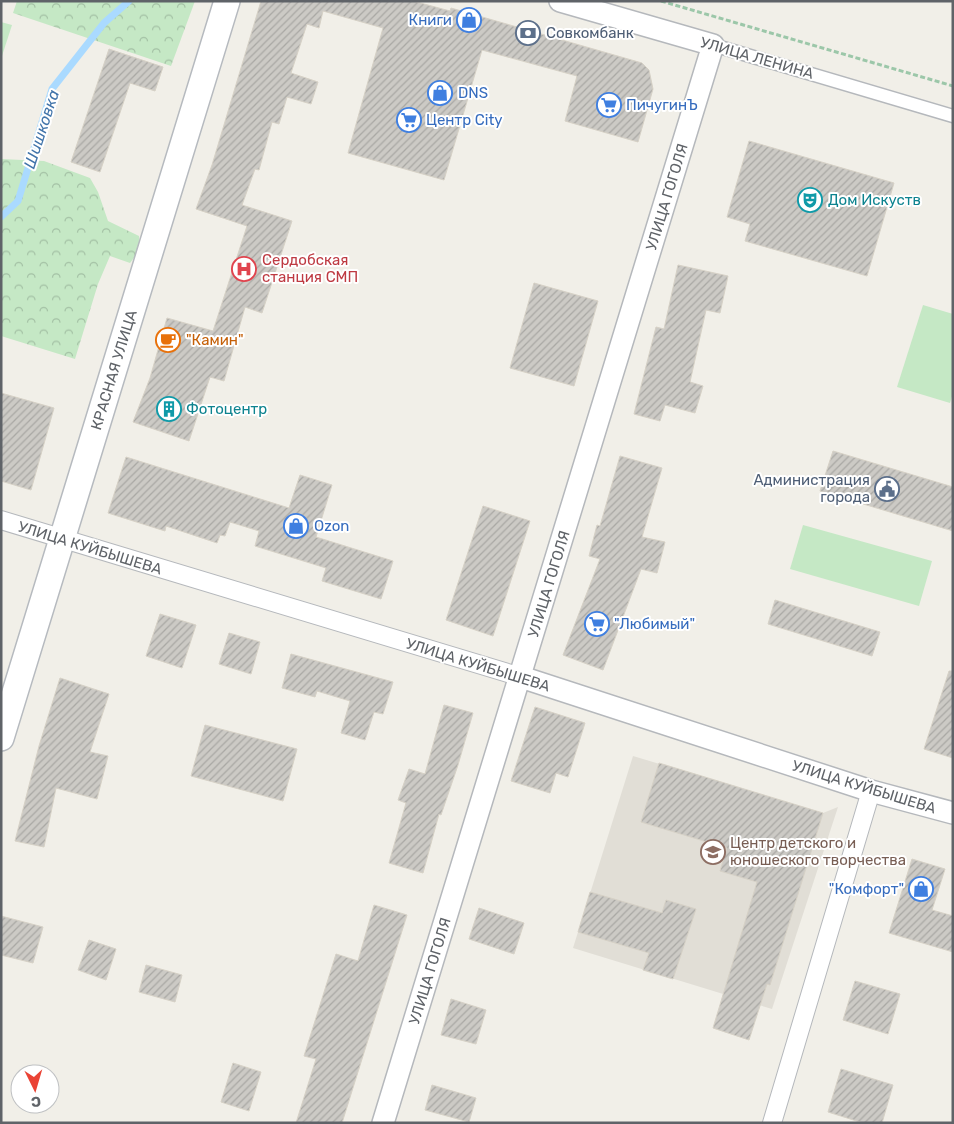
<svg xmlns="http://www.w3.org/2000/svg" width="954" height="1124" viewBox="0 0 954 1124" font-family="Rubik,sans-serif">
  <defs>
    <pattern id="forest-crowns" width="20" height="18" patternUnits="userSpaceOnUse" patternTransform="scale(1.25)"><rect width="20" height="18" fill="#c5e8c5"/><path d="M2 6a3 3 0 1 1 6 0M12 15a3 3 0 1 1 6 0" fill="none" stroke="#a3c0a4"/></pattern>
    <pattern id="building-hatch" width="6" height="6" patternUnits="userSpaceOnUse" patternTransform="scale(1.25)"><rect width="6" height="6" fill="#cccac5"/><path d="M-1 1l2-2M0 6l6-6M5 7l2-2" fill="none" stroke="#a9a8a4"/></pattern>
  </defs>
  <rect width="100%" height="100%" fill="#f1efe8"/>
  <path fill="#e1ded6" d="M 633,756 L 823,813 L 838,807 L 772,1009 L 573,948 Z"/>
  <g fill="#c5e8c5">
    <path d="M 1,22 L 12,25 L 1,59 Z"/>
    <path d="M 923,305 L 953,314 L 953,393 L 950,403 L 897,387 Z"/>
    <path d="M 803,525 L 932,561 L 919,606 L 790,569 Z"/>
  </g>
  <g fill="url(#forest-crowns)">
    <path d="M 17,1 L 195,1 L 171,66 L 13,13 Z"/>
    <path d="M 1,159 L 44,161 L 90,178 L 98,192 L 108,221 L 139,236 L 140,250 L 130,263 L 110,256 L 98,284 L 75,359 L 1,336 Z"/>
  </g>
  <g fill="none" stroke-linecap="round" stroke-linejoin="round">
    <path stroke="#aadaff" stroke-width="7" d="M 1,217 L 18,201 L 52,89 L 104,23 L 129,1"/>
  </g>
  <g fill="url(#building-hatch)" stroke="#d6d1c6">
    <path d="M 261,1 L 413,1 L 450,11 L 451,8 L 642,63 L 649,70 L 653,89 L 638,142 L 565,121 L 577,76 L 482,50 L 444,180 L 348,153 L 383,28 L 323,11 L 319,28 L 307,24 L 291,73 L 318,82 L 311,104 L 287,97 L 279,124 L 272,122 L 259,170 L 255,169 L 242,205 L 292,221 L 262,313 L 245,307 L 224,381 L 210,377 L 189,441 L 133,422 L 150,378 L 167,318 L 213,331 L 247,226 L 196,209 L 212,165 Z"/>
    <path d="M 109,49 L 163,67 L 155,91 L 130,83 L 100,172 L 71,162 Z"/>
    <path d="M 749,141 L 894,183 L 867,276 L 745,241 L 750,224 L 727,217 Z"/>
    <path d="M 678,265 L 728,276 L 720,313 L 706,310 L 690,382 L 703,386 L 695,413 L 665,405 L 660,421 L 634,414 L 656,327 L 664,329 Z"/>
    <path d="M 534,283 L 598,301 L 574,386 L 510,368 Z"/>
    <path d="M 1,393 L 54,408 L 31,490 L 1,481 Z"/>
    <path d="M 833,451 L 953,487 L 953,531 L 820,491 Z"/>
    <path d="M 620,456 L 662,468 L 642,537 L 665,542 L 657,573 L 641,569 L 603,670 L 563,655 L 600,559 L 589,556 L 597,525 L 600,526 Z"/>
    <path d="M 126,457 L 289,508 L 300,475 L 332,485 L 316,537 L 393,561 L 381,599 L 322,581 L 326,568 L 255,546 L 259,531 L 230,522 L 225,536 L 220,535 L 217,543 L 166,526 L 165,531 L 108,513 Z"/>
    <path d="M 483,506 L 530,521 L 493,636 L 446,620 Z"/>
    <path d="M 775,600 L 880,632 L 872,656 L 768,624 Z"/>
    <path d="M 160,614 L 196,625 L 182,668 L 146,656 Z"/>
    <path d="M 229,633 L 260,642 L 251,674 L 219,664 Z"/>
    <path d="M 291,654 L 393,682 L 383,714 L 374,712 L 365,740 L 341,733 L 350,701 L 317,691 L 315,697 L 282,688 Z"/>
    <path d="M 949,671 L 953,671 L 953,758 L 924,749 Z"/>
    <path d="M 60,678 L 109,694 L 90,752 L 108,756 L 97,799 L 56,788 L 44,847 L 15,841 L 39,746 Z"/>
    <path d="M 444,705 L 473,713 L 458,765 L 441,815 L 439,814 L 423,873 L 389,863 L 406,803 L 398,800 L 409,769 L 425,774 Z"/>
    <path d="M 535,707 L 585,723 L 568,777 L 556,773 L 550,793 L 511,781 Z"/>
    <path d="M 205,725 L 297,749 L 283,801 L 191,776 Z"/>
    <path d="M 659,763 L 823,813 L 770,985 L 767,984 L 749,1040 L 713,1028 L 757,882 L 720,871 L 727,848 L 641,822 Z"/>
    <path d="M 912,859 L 945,869 L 932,910 L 953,916 L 953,952 L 889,933 Z"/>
    <path d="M 590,892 L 662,913 L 666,900 L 696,909 L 673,979 L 643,970 L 649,953 L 578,932 Z"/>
    <path d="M 374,905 L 407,915 L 342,1123 L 296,1123 L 316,1059 L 304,1056 L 336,954 L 358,961 Z"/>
    <path d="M 479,908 L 524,923 L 514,954 L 469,939 Z"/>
    <path d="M 1,916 L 43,927 L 33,963 L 1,955 Z"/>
    <path d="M 89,940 L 116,949 L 106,980 L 78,970 Z"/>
    <path d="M 146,965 L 182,975 L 175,1002 L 139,992 Z"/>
    <path d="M 855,981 L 900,994 L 888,1034 L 843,1020 Z"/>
    <path d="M 451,999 L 486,1010 L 476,1044 L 441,1035 Z"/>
    <path d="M 233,1063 L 261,1072 L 249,1111 L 221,1102 Z"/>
    <path d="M 841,1069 L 893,1085 L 882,1123 L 863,1123 L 828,1112 Z"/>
    <path d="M 432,1085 L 476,1098 L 469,1122 L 425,1110 Z"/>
  </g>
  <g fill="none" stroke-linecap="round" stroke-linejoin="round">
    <defs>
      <path id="pedestrian" d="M 713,45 L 953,116"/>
      <g id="minor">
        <path d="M 1,520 L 521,677"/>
        <path d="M 772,1123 L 871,791"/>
      </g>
      <g id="tertiary">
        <path d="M 521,677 L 871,791 L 953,813"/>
        <path d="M 383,1123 L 713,45 L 560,1"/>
      </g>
      <path id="secondary" d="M 1,738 L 227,1"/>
    </defs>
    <use href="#pedestrian" stroke="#b5b8bc" stroke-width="15"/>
    <use href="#minor" stroke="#b5b8bc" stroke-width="20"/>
    <use href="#tertiary" stroke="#b5b8bc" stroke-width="24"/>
    <use href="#secondary" stroke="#b6babf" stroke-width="28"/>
    <path stroke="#9cc7a9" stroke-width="3" stroke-dasharray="5 2.5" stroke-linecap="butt" d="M 661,1 L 953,86"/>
    <use href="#pedestrian" stroke="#fff" stroke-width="12"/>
    <use href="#minor" stroke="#fff" stroke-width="18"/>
    <use href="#tertiary" stroke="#fff" stroke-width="21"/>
    <use href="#secondary" stroke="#fff" stroke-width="25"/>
  </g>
  <defs>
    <symbol id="shop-ring" viewBox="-11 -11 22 22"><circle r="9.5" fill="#fff" stroke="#3f7fe0" stroke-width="1.5"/><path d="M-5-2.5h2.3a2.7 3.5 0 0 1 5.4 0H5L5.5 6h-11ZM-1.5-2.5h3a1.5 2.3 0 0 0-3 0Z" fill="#3f7fe0"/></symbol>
    <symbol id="bank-ring" viewBox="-11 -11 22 22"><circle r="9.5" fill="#fff" stroke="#5c6f8a" stroke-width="1.5"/><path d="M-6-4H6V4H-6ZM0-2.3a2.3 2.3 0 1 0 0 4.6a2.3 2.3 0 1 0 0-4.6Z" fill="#5c6f8a"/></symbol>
    <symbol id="supermarket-ring" viewBox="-11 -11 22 22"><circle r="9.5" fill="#fff" stroke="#3f7fe0" stroke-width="1.5"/><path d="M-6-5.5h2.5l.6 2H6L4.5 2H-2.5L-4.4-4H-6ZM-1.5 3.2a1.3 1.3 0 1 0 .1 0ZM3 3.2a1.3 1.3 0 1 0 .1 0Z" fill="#3f7fe0"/></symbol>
    <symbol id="theatre-ring" viewBox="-11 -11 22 22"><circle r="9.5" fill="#fff" stroke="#0f9aa8" stroke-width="1.5"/><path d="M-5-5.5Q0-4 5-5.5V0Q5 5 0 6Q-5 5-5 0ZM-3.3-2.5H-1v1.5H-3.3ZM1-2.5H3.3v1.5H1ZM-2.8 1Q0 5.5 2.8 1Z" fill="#0f9aa8"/></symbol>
    <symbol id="hospital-ring" viewBox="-11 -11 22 22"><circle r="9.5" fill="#fff" stroke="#e0444e" stroke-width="1.5"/><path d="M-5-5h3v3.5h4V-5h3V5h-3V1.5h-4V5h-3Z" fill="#e0444e"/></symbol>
    <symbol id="cafe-ring" viewBox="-11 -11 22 22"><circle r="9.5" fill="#fff" stroke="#e8710a" stroke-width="1.5"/><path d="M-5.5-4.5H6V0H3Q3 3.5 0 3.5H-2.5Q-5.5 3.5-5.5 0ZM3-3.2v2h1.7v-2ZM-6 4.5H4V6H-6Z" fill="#e8710a"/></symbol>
    <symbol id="building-ring" viewBox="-11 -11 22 22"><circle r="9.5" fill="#fff" stroke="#0f9aa8" stroke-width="1.5"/><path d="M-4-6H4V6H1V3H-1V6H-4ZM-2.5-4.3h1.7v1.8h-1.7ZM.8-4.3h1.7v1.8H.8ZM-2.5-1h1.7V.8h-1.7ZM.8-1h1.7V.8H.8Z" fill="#0f9aa8"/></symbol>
    <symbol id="civic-ring" viewBox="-11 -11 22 22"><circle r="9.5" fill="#fff" stroke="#5c6f8a" stroke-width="1.5"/><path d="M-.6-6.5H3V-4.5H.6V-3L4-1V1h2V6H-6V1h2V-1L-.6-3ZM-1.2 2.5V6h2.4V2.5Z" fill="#5c6f8a"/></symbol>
    <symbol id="school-ring" viewBox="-11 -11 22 22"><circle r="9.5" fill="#fff" stroke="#8d6e63" stroke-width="1.5"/><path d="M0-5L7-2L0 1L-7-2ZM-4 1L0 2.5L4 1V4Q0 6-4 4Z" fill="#8d6e63"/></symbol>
  </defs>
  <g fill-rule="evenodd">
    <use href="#shop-ring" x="455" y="6" width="28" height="28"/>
    <use href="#bank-ring" x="514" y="19" width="28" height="28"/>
    <use href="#shop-ring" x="426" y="79" width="28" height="28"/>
    <use href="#supermarket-ring" x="595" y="91" width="28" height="28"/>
    <use href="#supermarket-ring" x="395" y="106" width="28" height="28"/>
    <use href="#theatre-ring" x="796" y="186" width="28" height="28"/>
    <use href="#hospital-ring" x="230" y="255" width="28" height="28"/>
    <use href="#cafe-ring" x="154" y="326" width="28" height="28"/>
    <use href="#building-ring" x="155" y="395" width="28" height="28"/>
    <use href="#civic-ring" x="873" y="475" width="28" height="28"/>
    <use href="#shop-ring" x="282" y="512" width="28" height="28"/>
    <use href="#supermarket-ring" x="583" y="610" width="28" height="28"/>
    <use href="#school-ring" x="699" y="838" width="28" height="28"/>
    <use href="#shop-ring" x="907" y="875" width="28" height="28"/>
  </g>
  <g text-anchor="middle" stroke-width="4" stroke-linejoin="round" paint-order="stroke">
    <g font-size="15" fill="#366cbe" stroke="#fff" text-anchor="start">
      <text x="452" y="25" text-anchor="end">Книги</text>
      <text x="458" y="98">DNS</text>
      <text x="626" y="110">ПичугинЪ</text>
      <text x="426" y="125">Центр City</text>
      <text x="314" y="531">Ozon</text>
      <text x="614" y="629">"Любимый"</text>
      <text x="904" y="894" text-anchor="end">"Комфорт"</text>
    </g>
    <g font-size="15" fill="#4e5e75" stroke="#fff" text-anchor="start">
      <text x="546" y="38">Совкомбанк</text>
      <text x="870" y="485" text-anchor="end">Администрация<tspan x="870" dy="17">города</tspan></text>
    </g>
    <g font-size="15" fill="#5f6368" stroke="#fff">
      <text transform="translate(757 58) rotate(16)" y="5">УЛИЦА ЛЕНИНА</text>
      <text transform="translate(667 197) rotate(-73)" y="5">УЛИЦА ГОГОЛЯ</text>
      <text transform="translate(114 370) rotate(-73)" y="5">КРАСНАЯ УЛИЦА</text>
      <text transform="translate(90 548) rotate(17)" y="5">УЛИЦА КУЙБЫШЕВА</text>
      <text transform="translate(549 584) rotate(-73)" y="5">УЛИЦА ГОГОЛЯ</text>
      <text transform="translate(478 665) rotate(17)" y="5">УЛИЦА КУЙБЫШЕВА</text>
      <text transform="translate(864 787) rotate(17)" y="5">УЛИЦА КУЙБЫШЕВА</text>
      <text transform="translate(430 971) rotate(-73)" y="5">УЛИЦА ГОГОЛЯ</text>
    </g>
    <g font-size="15" fill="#0d838f" stroke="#fff" text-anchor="start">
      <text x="828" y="205">Дом Искуств</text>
      <text x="186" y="414">Фотоцентр</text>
    </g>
    <g font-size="15" fill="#be3a42" stroke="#fff" text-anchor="start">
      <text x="262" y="265">Сердобская<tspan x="262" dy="17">станция СМП</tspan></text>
    </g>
    <g font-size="15" fill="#c56008" stroke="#fff" text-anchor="start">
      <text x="186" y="345">"Камин"</text>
    </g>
    <g font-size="15" fill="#785e54" stroke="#fff" text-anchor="start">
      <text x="730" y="848">Центр детского и<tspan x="730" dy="17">юношеского творчества</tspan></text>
    </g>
    <g font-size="16" font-style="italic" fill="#4174aa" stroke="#fff">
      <text transform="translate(41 129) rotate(-72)" y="6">Шишковка</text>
    </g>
  </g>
  <rect width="954" height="1124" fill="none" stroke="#5f6368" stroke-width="5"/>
  <g transform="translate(35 1089) rotate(175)"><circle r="24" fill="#ffffff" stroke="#bfc1c3"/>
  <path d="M0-4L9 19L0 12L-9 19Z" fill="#ea4335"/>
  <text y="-8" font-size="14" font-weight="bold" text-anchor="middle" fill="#5f6368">С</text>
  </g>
</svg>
